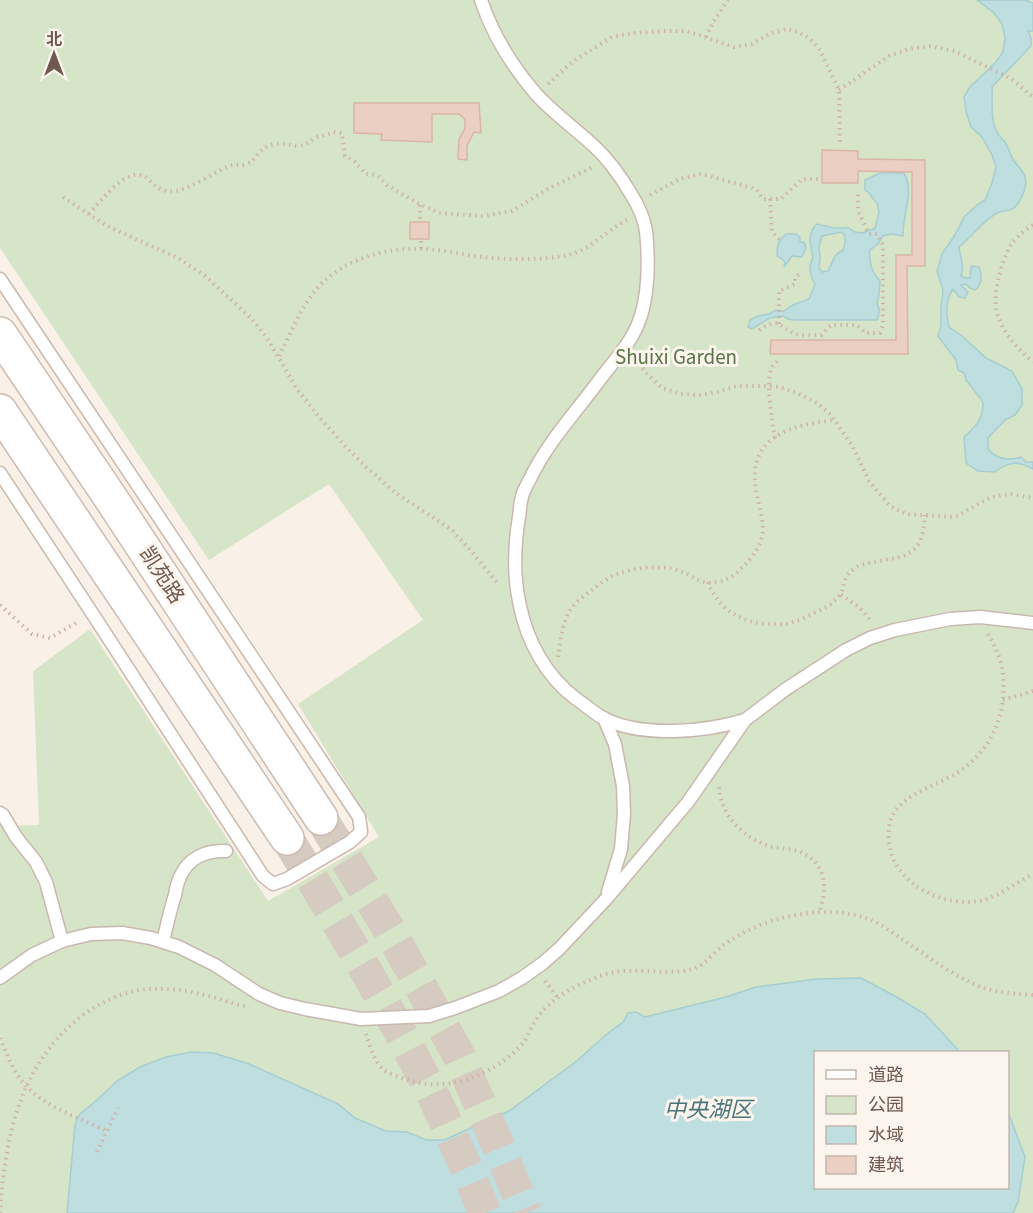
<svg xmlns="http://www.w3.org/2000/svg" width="1033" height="1213" viewBox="0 0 1033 1213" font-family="'Source Sans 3','Noto Sans SC',sans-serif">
  <rect width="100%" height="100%" fill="#f9f1e7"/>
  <path fill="#d6e5c8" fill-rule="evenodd" d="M 0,0 L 1033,0 L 1033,1213 L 0,1213 L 0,826 L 39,825 L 33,671 L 90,629 L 268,901 L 379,837 L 298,704 L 423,620 L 329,484 L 209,560 L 0,248 ZM 816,1052 L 1008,1052 L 1008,1188 L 816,1188 Z"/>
  <g fill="#bedee0" stroke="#a6ced0" stroke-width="1.5" fill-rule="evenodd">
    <path d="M 977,0 L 1025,0 L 1033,3 L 1033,31 L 1028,31 L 1031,38 L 1031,46 L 992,87 C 993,101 990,114 995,128 C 998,136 1000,136 1005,142 C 1008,147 1010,154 1013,159 C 1016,164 1021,169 1024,174 C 1029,185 1022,200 1014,208 C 1008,212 1002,210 997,213 C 982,221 973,236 959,247 C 960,257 965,266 961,276 L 966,278 L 970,278 L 971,266 L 979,267 C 982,275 983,284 975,290 L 970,288 L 966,284 L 961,285 L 968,292 L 965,298 L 959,297 L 953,289 C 945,301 946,313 949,327 L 962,336 L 986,358 L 1012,371 L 1022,389 L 1022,405 L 1015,415 L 1005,420 L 988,438 L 988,449 C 997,460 1008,461 1021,457 L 1026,462 L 1033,462 L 1033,469 C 1018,461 1009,461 995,472 L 978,471 L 966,463 L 964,437 C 977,425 983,420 983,402 L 966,380 L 964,373 L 958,370 L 956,360 L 938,336 L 941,326 L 941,307 L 943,290 L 937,271 L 942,254 L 955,235 L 964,217 L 977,205 L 985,200 L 992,183 L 996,167 L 992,155 L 982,137 L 971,127 L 966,111 L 964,97 L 969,88 L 996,62 L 1003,52 L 1005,38 L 1002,24 L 994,13 Z"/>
    <path d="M 880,173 L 904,173 C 915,190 902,217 903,236 L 891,234 L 883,236 L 878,244 L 870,250 C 869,263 871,271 880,281 L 879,294 L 877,304 C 881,309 879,315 877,320 L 794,320 L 788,319 L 783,316 L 770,318 L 752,329 L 748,327 L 750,320 L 758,316 L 769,314 L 776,310 L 784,311 L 793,305 L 809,299 L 815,284 C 810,276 808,266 813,258 C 811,245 806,234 817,224 L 833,228 L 849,228 L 855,232 L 863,233 L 875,228 L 879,212 L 877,203 C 872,199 871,193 865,190 L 865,180 ZM 841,232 L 845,236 L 845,244 L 843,250 C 831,256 834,262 828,271 L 822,272 L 819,267 L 820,258 L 819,247 L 822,236 Z"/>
    <path d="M 786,234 L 796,234 L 800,237 L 800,242 L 804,242 L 806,248 L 802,257 L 792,256 L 784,267 L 785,262 L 781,258 L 777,256 C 777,246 778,241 786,234 Z"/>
    <path d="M 861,978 L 895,996 L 925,1014 L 960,1052 L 816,1052 L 816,1188 L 1008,1188 L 1008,1112 L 1025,1157 L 1018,1202 L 1013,1213 L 67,1213 L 75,1125 L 80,1114 L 97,1100 L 117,1081 L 140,1067 L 166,1057 L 191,1052 L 214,1053 L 249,1064 L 338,1104 L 355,1118 L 386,1131 L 407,1132 L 426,1140 L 444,1140 L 509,1111 L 578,1060 L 608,1033 L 623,1022 L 628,1013 L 636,1012 L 645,1017 L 726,997 L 756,987 L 817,979 Z"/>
  </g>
  <g fill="#ebcfc3" stroke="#dbb5a5" stroke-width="1.5">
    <path d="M 354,103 L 479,103 L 481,133 L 474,132 L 467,146 L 467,160 L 458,159 L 459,139 L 465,129 L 465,119 L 459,114 L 432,114 L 432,142 L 381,140 L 382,134 L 354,133 Z"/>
    <path d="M 822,150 L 858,151 L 858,159 L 925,160 L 925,266 L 907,266 L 908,354 L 770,354 L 771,340 L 896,340 L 896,255 L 912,255 L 912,172 L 858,171 L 858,183 L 822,183 Z"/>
    <rect x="410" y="222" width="19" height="17"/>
  </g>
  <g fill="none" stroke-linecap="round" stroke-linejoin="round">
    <g stroke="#d6cbc1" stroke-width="33" stroke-dasharray="33 16" stroke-linecap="butt">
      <path d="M 321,818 L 387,926 L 457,1052 L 494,1136 L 526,1213"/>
      <path d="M 287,838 C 333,913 378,989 419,1068 C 444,1115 465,1164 485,1213"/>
    </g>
    <defs>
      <g id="service">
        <path d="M 481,0 C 493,36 511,65 536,94 C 553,113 576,129 595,147 C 610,161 621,177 631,194 C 638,205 644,218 646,231 C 649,259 649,298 638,324 C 629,346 612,363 598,382 C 575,413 547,443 530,479 C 527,485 523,491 522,497 C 520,503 520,511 519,517 C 514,547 513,576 520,606 C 527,641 546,676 575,698 C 584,704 594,713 603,718 C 642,738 705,732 745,720"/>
        <path d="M 0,279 L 359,817 L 361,832 L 350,842 L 287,879 L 273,884 L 263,876 L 92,613 L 0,473"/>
        <path d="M 604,718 L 615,744 L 623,786 L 624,814 L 621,849 L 608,892"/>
        <path d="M 0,813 L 3,815 L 16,837 L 36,862 L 46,882 L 62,941"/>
        <path d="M 163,941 C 167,926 170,910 175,895 C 176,889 177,883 180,877 C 188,858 206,850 226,851"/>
        <path d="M 0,978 L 32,955 L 62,941 L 91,934 L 122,933 L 151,938 L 179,947 L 215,965 L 259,994 L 280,1003 L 305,1009 L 361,1019 L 429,1016 L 455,1008 L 499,991 L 522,978 L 543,963 L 559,949 L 607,898 L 688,802 L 745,720 L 786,689 L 846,650 L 870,638 L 895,630 L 950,619 L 980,617 L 1033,623"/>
      </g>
      <g id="secondary">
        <path d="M 0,334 L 112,500 L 321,818"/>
        <path d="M 0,411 L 287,838"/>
      </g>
    </defs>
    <use href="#service" stroke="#c9b8af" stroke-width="15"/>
    <use href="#secondary" stroke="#cebab0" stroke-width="36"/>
    <g stroke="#d0b2a6" stroke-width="4" stroke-dasharray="1.5 4.5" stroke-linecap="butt">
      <path d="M 706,37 L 713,22 L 728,0"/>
      <path d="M 548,84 L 572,62 L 612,37 L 635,33 L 661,31 L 686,31 L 734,47 L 752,44 L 771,33 L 787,29 L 798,32 L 809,38 L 820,50 L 839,90 L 840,146"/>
      <path d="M 839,90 L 889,56 L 909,49 L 931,46 L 954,51 L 1006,76 L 1013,80 L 1033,97"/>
      <path d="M 650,195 L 679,179 L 702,174 L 752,188 L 757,190 L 763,199 L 781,199 L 802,179 L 819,179"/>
      <path d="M 63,197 L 107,226 L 178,258 L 205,276 L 250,317 L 267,338 L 297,389 L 319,417 L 345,446 L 366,467 L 397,494 L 451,529 L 471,551 L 499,585"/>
      <path d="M 770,199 L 772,232 L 780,240"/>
      <path d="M 420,205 L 420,220"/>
      <path d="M 89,214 C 100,202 129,163 147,178 C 155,186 162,193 175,191 C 188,190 215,172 229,166 C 234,164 238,165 243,165 C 244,165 251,162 252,162 C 259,150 269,142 283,144 C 288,144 293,146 298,146 C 306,145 309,142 315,138 C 321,135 327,136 333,132 L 342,133 L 345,156 L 355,162 L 366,174 L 377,175 L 387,185 L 417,203 L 439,213 L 483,216 L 512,211 L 548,189 L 593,167"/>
      <path d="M 1033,225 C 1026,229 1017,237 1012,243 C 1001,261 990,299 999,319 C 1006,336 1019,350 1033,362"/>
      <path d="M 421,241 L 421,249"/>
      <path d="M 779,324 L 779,291 L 795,284 L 795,278 L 800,273"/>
      <path d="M 759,330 C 780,316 778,327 796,334 C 802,336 813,335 821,335 L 831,325 L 857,325 L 866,333 L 880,333 L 883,325 L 883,245 L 877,234 L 869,234 L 858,211 L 858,191"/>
      <path d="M 279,356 C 290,335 299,311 314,292 C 337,262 383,247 420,249 C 441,249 462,255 483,257 C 508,260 544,260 569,255 C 592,249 606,230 627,220"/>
      <path d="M 635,359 L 648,375 L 662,388 L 681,394 L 700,395 L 718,392 L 737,386 L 770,386 L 778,387 L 797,393 L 817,403 L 831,415 L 853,447 L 869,481 L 890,506 L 906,514 L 955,517 L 991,497 L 1009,494 L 1033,498"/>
      <path d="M 775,438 C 772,420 766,386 771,369 C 773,365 777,362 780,358"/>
      <path d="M 708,582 C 718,610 743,624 773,624 C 777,624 782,625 786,624 C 796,622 808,616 816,612 C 825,608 833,604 839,596 C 846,588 841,577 854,569 C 874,555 913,566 921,538 C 924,531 924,523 925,515"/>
      <path d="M 841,595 L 859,607 L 872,622"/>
      <path d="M 0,605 L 32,634 L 50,638 L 79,621"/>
      <path d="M 988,634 C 994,645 1000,656 1002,668 C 1009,711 993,751 955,774 C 936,786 906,793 894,813 C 889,820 888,831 889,840 C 891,878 931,902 967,902 C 992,903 1011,885 1033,874"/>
      <path d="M 558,657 C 560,642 562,625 569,612 C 574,603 584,596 592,590 C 599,585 607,578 615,575 C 631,568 652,566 669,568 C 692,571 701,592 729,578 C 737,574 744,566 750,559 C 771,533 761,519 756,490 C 747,436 791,425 835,420"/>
      <path d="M 1003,700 L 1033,691"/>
      <path d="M 719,787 C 721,815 741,835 766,845 C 776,849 788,848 798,851 C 815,857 825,872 824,890 C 824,897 821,906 819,913"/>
      <path d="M 545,981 L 558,998"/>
      <path d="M 366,1034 C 370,1046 374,1062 384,1070 C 390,1074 398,1077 405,1079 C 440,1091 473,1082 503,1061 C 510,1057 518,1049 523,1043 C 530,1033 533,1021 542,1012 C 557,994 581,983 603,975 C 632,965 663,977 693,969 C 705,965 715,951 725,944 C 761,918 819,904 863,917 C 877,921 890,931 902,939 C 927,956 956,978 984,988 C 1000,993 1017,994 1033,995"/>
      <path d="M 0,1038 C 6,1051 10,1065 19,1077 C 38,1105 77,1117 107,1131"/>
      <path d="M 97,1152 L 118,1108"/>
      <path d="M 0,1213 C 5,1140 18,1068 78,1019 C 96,1004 125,990 149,989 C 171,988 191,991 212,997 C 224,1000 236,1005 248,1007"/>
    </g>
    <use href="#service" stroke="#fff" stroke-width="12"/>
    <use href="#secondary" stroke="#fff" stroke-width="33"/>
  </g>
  <g text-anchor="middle" stroke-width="6" stroke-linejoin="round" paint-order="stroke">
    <g font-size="21" fill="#597449" stroke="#fcf5ed">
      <text x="676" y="364">Shuixi Garden</text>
    </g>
    <g font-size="21" fill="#6f584f" stroke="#fcf5ed">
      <text transform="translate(162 575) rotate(57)" y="7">凯苑路</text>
    </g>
    <g font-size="22" font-style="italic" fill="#487679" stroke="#fcf5ed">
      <text x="708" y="1117">中央湖区</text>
    </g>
  </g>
  <rect x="814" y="1051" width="195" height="138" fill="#fcf5ed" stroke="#c4b6ae" stroke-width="1.5"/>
  <rect x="826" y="1070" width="30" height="9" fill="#ffffff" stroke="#c4b6ae" stroke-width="1.5"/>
  <text x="868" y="1081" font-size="18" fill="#6f584f">道路</text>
  <rect x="826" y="1096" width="30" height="18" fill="#d6e5c8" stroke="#c4b6ae" stroke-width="1.5"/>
  <text x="868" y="1111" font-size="18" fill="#6f584f">公园</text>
  <rect x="826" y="1126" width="30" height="18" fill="#bedee0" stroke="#c4b6ae" stroke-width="1.5"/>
  <text x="868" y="1141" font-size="18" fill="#6f584f">水域</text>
  <rect x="826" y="1156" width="30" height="18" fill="#ebcfc3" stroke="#c4b6ae" stroke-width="1.5"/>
  <text x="868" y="1171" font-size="18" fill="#6f584f">建筑</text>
  <g transform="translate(54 54)" stroke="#fcf5ed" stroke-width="4.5" paint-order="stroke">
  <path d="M0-4.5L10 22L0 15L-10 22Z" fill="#6f584f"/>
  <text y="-9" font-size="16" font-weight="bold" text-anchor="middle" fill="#6f584f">北</text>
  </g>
</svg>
